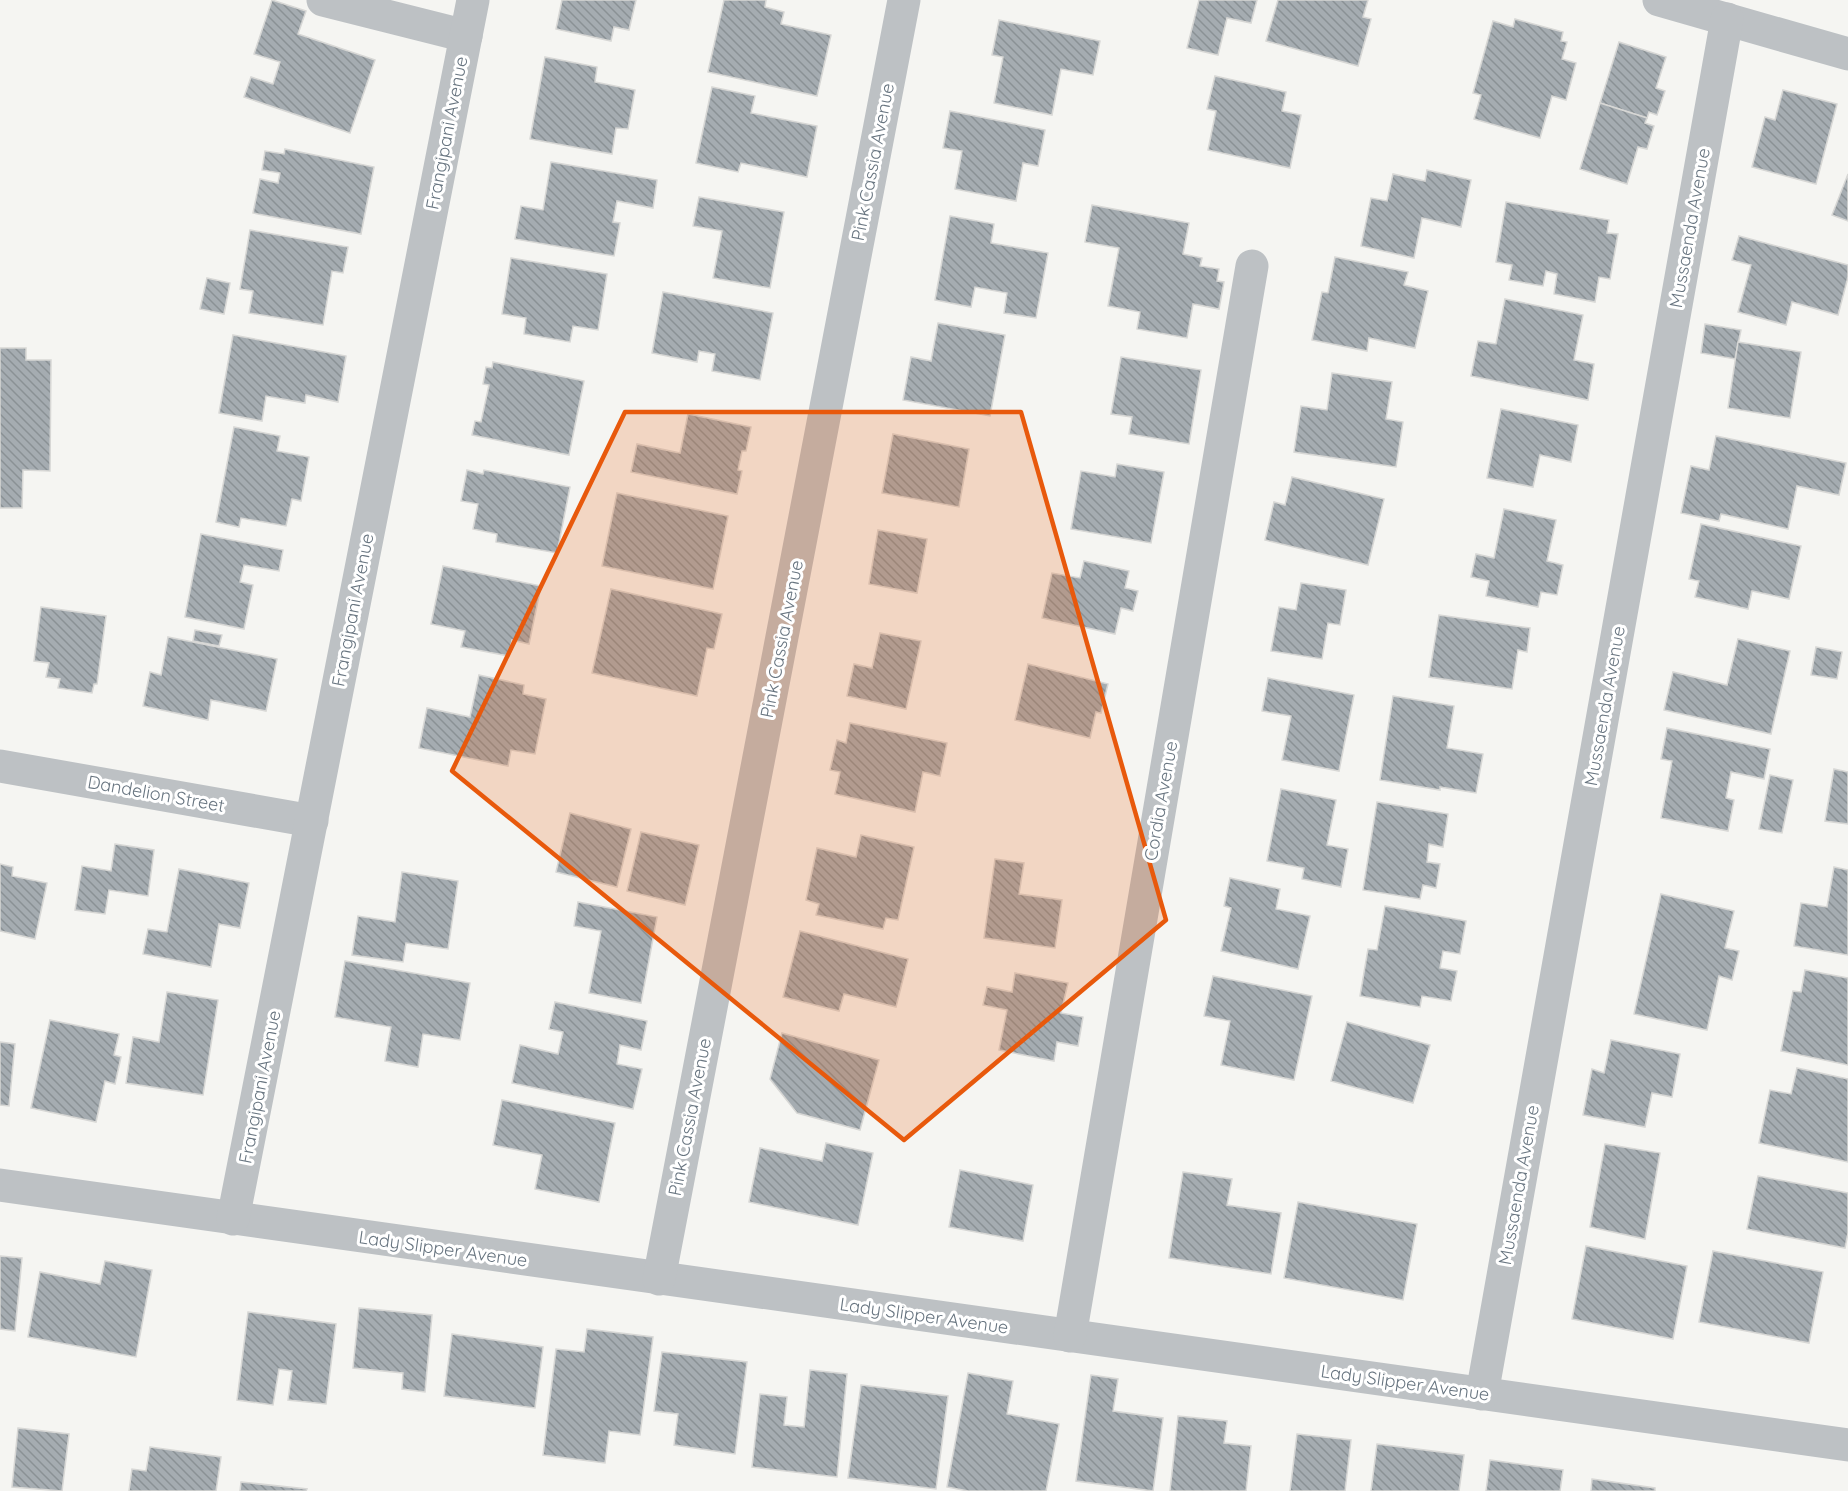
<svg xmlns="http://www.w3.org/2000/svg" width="1848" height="1491" viewBox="0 0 1848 1491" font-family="Quicksand,sans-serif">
  <defs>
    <pattern id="building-back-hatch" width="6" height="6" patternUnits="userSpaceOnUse" patternTransform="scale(1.5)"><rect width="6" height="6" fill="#a5acb1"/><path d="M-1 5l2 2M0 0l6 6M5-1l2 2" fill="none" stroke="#8a9195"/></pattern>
  </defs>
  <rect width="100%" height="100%" fill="#f5f5f2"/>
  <g fill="url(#building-back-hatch)" stroke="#d7d7d5" stroke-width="1.5">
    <path d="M 272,0 L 306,11 L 298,34 L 375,60 L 350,133 L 244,97 L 251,77 L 273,84 L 280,62 L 254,54 Z"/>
    <path d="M 562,0 L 636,0 L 629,30 L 614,27 L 611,41 L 556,29 Z"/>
    <path d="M 724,0 L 766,0 L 765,7 L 784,12 L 781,24 L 831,35 L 817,96 L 708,72 Z"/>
    <path d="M 1199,0 L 1257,0 L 1251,23 L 1227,18 L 1218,55 L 1187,48 Z"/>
    <path d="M 1278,0 L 1368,0 L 1363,17 L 1371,19 L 1358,66 L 1266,41 Z"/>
    <path d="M 1515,19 L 1563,32 L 1561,41 L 1567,42 L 1562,59 L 1576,63 L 1566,100 L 1552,96 L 1540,138 L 1474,119 L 1481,95 L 1473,93 L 1493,21 L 1513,27 Z"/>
    <path d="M 999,20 L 1100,41 L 1093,75 L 1061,69 L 1052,115 L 994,103 L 1003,57 L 992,55 Z"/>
    <path d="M 1619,42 L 1666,57 L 1656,88 L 1665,91 L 1657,115 L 1649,112 L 1647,118 L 1600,103 Z"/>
    <path d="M 545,57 L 597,67 L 595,82 L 635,90 L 628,129 L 616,128 L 612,154 L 530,139 Z"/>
    <path d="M 1215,76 L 1286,92 L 1282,111 L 1301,115 L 1290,168 L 1208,150 L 1216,111 L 1207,109 Z"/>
    <path d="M 712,87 L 755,96 L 751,113 L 817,126 L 807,177 L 741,163 L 738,172 L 696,163 Z"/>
    <path d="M 1783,90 L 1837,104 L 1816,184 L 1752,167 L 1765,117 L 1775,120 Z"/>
    <path d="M 1600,103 L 1647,118 L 1645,123 L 1654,126 L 1647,149 L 1638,147 L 1627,184 L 1580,169 Z"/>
    <path d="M 950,111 L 1045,130 L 1038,166 L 1023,163 L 1016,201 L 955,189 L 962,151 L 943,148 Z"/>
    <path d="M 285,149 L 374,167 L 361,234 L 253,213 L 260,179 L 278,183 L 280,173 L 262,170 L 265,151 L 284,154 Z"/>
    <path d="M 551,162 L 657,180 L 653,208 L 617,201 L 613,222 L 620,223 L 614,256 L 515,239 L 521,206 L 543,210 Z"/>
    <path d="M 1427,170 L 1471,180 L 1461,227 L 1422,218 L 1414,258 L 1361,246 L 1371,198 L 1387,201 L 1393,174 L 1425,181 Z"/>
    <path d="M 1848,174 L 1848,221 L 1832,215 Z"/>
    <path d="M 699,197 L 784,212 L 770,288 L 713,278 L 722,231 L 693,226 Z"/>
    <path d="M 1506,202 L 1609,220 L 1607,233 L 1618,234 L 1610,279 L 1599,277 L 1595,302 L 1554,294 L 1557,274 L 1546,271 L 1543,286 L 1509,280 L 1512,265 L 1496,262 Z"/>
    <path d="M 1092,205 L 1189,223 L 1183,254 L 1202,258 L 1200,266 L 1219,269 L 1217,281 L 1224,282 L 1219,309 L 1193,304 L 1187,338 L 1137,329 L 1140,312 L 1108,306 L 1119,248 L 1085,242 Z"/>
    <path d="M 950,216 L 994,224 L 991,243 L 1048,253 L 1036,318 L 1004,313 L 1007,293 L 975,287 L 971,307 L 935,300 Z"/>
    <path d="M 250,230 L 348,247 L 343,273 L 332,271 L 323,325 L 249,313 L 253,291 L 240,289 Z"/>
    <path d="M 1739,236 L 1848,265 L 1848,277 L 1838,315 L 1792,302 L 1786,325 L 1738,312 L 1751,265 L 1732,260 Z"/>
    <path d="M 1335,257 L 1408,272 L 1404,285 L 1428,291 L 1415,348 L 1369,338 L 1367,351 L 1312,340 L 1322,292 L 1328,293 Z"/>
    <path d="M 511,258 L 607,274 L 598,330 L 573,326 L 570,342 L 524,334 L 526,318 L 502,314 Z"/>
    <path d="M 207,278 L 230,283 L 224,314 L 200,309 Z"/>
    <path d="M 663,292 L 773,313 L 760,380 L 712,371 L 715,354 L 699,351 L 697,362 L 652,353 Z"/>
    <path d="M 1505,299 L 1583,315 L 1574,360 L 1594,364 L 1588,400 L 1471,376 L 1478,341 L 1496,344 Z"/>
    <path d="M 938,323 L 1005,335 L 990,416 L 903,400 L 911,357 L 931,361 Z"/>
    <path d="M 1705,324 L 1741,330 L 1735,359 L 1701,353 Z"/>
    <path d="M 233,335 L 346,356 L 338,402 L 306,395 L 305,403 L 266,396 L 262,421 L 219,413 Z"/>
    <path d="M 1738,342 L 1801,352 L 1790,418 L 1728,408 Z"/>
    <path d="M 0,348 L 26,348 L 26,360 L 51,360 L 50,471 L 23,470 L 22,508 L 0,508 Z"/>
    <path d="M 1121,357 L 1201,370 L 1189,444 L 1129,434 L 1132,417 L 1111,414 Z"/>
    <path d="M 493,362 L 584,381 L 569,455 L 472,435 L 475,421 L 481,422 L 489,385 L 483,384 L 486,367 L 492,368 Z"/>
    <path d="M 1332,373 L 1392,382 L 1386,419 L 1403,422 L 1396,467 L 1294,452 L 1301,406 L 1327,410 Z"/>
    <path d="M 1501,409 L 1578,425 L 1571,462 L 1540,455 L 1533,487 L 1487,478 Z"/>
    <path d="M 688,414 L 751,427 L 746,451 L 742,451 L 738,470 L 742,471 L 737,494 L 631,472 L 637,444 L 680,453 Z"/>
    <path d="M 234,427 L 280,436 L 277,451 L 309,457 L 301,501 L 292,499 L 286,526 L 241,518 L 239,527 L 216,522 Z"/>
    <path d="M 893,434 L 969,449 L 959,507 L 882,493 Z"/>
    <path d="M 1716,436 L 1846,463 L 1839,495 L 1797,486 L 1788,529 L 1721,514 L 1719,521 L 1681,513 L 1691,466 L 1709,470 Z"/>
    <path d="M 1117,464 L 1164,472 L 1151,543 L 1071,529 L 1081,471 L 1115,477 Z"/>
    <path d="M 467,470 L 483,474 L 484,470 L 570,487 L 557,553 L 496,542 L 497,534 L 473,529 L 478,504 L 461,501 Z"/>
    <path d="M 1292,477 L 1384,499 L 1368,565 L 1265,540 L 1274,502 L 1285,505 Z"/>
    <path d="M 617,493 L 728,516 L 713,589 L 602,566 Z"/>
    <path d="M 1504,509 L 1556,520 L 1547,561 L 1563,565 L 1557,595 L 1541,592 L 1538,607 L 1486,596 L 1489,581 L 1471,577 L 1476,554 L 1494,558 Z"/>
    <path d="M 1701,524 L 1801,546 L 1789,599 L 1752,591 L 1748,609 L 1695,597 L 1699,581 L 1689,579 Z"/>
    <path d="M 878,530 L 927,539 L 917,593 L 869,584 Z"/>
    <path d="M 201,534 L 283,550 L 279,571 L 244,565 L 240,582 L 253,585 L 244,629 L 185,617 Z"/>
    <path d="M 1084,561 L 1129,571 L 1125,588 L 1138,591 L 1133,611 L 1121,608 L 1115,634 L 1042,618 L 1052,573 L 1080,578 Z"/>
    <path d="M 443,566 L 541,586 L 529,644 L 512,640 L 509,656 L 461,647 L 465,631 L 431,624 Z"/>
    <path d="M 1301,583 L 1346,590 L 1340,625 L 1328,623 L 1322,659 L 1271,651 L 1279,607 L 1296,610 Z"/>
    <path d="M 611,589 L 722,614 L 714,649 L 707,648 L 697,696 L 592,673 Z"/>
    <path d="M 41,607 L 106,616 L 97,684 L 94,684 L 92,693 L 58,688 L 60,679 L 46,677 L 49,663 L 34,661 Z"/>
    <path d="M 1439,615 L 1530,628 L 1527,652 L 1518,650 L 1512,689 L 1429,677 Z"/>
    <path d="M 195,630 L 222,635 L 219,646 L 193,641 Z"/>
    <path d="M 880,633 L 921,641 L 906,709 L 847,696 L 854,664 L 872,668 Z"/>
    <path d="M 168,637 L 277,659 L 266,711 L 211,700 L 208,720 L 143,706 L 150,672 L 161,675 Z"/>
    <path d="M 1738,639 L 1790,651 L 1771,734 L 1664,710 L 1673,672 L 1727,685 Z"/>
    <path d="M 1816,647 L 1842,652 L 1837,679 L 1811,675 Z"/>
    <path d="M 1028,664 L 1108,684 L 1101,713 L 1096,712 L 1090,738 L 1015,720 Z"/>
    <path d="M 479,675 L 524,685 L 523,694 L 546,699 L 535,754 L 511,750 L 508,766 L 419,748 L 427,708 L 470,717 Z"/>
    <path d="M 1268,678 L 1354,695 L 1339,771 L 1282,760 L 1291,716 L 1262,711 Z"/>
    <path d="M 1393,696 L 1454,706 L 1447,748 L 1483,754 L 1476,793 L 1440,787 L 1440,790 L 1380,780 Z"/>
    <path d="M 850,723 L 947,743 L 940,776 L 923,772 L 915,812 L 835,794 L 840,772 L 830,770 L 837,740 L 846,743 Z"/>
    <path d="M 1667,728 L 1770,749 L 1764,779 L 1731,772 L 1726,798 L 1734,800 L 1728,831 L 1661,818 L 1672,761 L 1661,759 Z"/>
    <path d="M 1834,769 L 1848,772 L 1848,824 L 1825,821 Z"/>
    <path d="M 1770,775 L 1793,780 L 1782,833 L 1759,829 Z"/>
    <path d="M 1281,789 L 1336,800 L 1327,845 L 1348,849 L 1341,887 L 1302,879 L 1304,868 L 1267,861 Z"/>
    <path d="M 1377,802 L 1448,814 L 1443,847 L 1429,844 L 1427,862 L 1440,864 L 1436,888 L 1423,885 L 1420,899 L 1363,890 Z"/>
    <path d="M 570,813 L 631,829 L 617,887 L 556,872 Z"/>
    <path d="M 641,832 L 699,845 L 685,905 L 627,891 Z"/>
    <path d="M 861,835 L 914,847 L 898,920 L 886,918 L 883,929 L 816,915 L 819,904 L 806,900 L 817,848 L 856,857 Z"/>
    <path d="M 115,844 L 154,850 L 148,896 L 109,890 L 105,914 L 75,910 L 82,866 L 111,871 Z"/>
    <path d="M 995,859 L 1024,863 L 1019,894 L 1062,900 L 1055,948 L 984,938 Z"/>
    <path d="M 0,864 L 13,867 L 12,876 L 47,883 L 35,939 L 0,931 Z"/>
    <path d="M 1834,867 L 1848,870 L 1848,955 L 1794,946 L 1801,903 L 1827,907 Z"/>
    <path d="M 179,869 L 249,883 L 240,928 L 219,924 L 211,967 L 143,954 L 148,929 L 167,932 Z"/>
    <path d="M 402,872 L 458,881 L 448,949 L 406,943 L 403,962 L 352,955 L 358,916 L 395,922 Z"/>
    <path d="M 1230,878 L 1280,889 L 1276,909 L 1310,916 L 1298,969 L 1221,951 L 1231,908 L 1224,906 Z"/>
    <path d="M 1661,894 L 1734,911 L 1725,948 L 1739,951 L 1732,980 L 1719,976 L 1707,1030 L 1634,1014 Z"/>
    <path d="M 578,902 L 657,917 L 641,1003 L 589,993 L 601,931 L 574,926 Z"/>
    <path d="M 1385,906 L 1466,921 L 1460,954 L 1443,951 L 1440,968 L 1457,971 L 1451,1001 L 1422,996 L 1420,1007 L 1360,996 L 1368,949 L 1377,950 Z"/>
    <path d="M 800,931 L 908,959 L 896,1007 L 844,994 L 839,1011 L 783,997 Z"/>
    <path d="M 345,961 L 470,983 L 460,1040 L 423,1034 L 418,1067 L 385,1061 L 391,1027 L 335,1017 Z"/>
    <path d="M 1805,970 L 1848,978 L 1848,1065 L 1781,1051 L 1793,991 L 1801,992 Z"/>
    <path d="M 1015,973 L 1068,983 L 1061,1013 L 1083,1017 L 1078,1046 L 1057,1042 L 1054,1061 L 999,1050 L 1007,1010 L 983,1005 L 987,987 L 1012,992 Z"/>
    <path d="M 1213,976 L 1312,996 L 1294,1080 L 1221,1065 L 1230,1021 L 1204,1016 Z"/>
    <path d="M 167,992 L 218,1000 L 203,1095 L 126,1083 L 133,1037 L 159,1042 Z"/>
    <path d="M 555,1002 L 647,1021 L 641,1050 L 620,1045 L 617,1064 L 642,1069 L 633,1109 L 512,1083 L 520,1045 L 558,1054 L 563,1032 L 549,1029 Z"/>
    <path d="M 50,1020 L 119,1034 L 114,1055 L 121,1057 L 115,1084 L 105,1081 L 96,1122 L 31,1108 Z"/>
    <path d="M 1347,1022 L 1430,1045 L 1413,1103 L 1331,1081 Z"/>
    <path d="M 782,1033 L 879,1060 L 860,1130 L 797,1113 L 770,1079 Z"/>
    <path d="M 1611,1040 L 1680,1054 L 1672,1097 L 1652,1093 L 1645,1127 L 1583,1115 L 1592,1069 L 1604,1073 Z"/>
    <path d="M 0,1042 L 15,1044 L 9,1106 L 0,1105 Z"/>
    <path d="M 1797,1068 L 1848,1079 L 1848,1162 L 1759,1143 L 1770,1090 L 1791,1094 Z"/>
    <path d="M 502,1100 L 615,1123 L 599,1202 L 535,1189 L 542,1155 L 493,1145 Z"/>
    <path d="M 826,1143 L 873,1153 L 858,1225 L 749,1202 L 760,1148 L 822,1161 Z"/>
    <path d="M 1605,1144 L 1660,1153 L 1645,1239 L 1590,1227 Z"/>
    <path d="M 960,1170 L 1033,1185 L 1023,1241 L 949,1227 Z"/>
    <path d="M 1183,1172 L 1232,1179 L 1227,1205 L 1281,1213 L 1271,1274 L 1169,1258 Z"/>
    <path d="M 1758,1176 L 1848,1193 L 1848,1233 L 1845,1248 L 1747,1229 Z"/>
    <path d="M 1298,1202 L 1417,1224 L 1403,1300 L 1284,1278 Z"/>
    <path d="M 1586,1246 L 1687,1266 L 1673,1339 L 1572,1319 Z"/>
    <path d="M 1713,1251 L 1823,1272 L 1809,1343 L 1699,1322 Z"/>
    <path d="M 0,1256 L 22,1258 L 15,1331 L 0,1329 Z"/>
    <path d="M 105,1261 L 152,1270 L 136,1357 L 28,1337 L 40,1272 L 100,1284 Z"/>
    <path d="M 359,1308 L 432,1315 L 425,1392 L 402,1389 L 403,1373 L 353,1368 Z"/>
    <path d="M 248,1312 L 336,1324 L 326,1404 L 288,1400 L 292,1371 L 279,1369 L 273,1405 L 237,1400 Z"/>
    <path d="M 587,1329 L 653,1337 L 640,1435 L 609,1431 L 605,1463 L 543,1455 L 556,1349 L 584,1352 Z"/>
    <path d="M 452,1334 L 543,1347 L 535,1408 L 444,1396 Z"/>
    <path d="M 662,1352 L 747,1362 L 735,1454 L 674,1445 L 678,1414 L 654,1411 Z"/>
    <path d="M 810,1370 L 847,1374 L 837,1477 L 752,1467 L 760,1394 L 787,1397 L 784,1425 L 804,1427 Z"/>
    <path d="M 968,1373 L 1013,1381 L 1007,1414 L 1059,1424 L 1046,1491 L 968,1491 L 947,1487 Z"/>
    <path d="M 1091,1375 L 1118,1379 L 1113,1411 L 1163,1418 L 1153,1491 L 1076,1481 Z"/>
    <path d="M 861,1385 L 948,1396 L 936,1489 L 848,1478 Z"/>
    <path d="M 1178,1416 L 1227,1421 L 1224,1443 L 1251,1446 L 1246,1491 L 1170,1491 Z"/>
    <path d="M 18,1428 L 69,1434 L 62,1491 L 12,1487 Z"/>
    <path d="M 1297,1434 L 1351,1440 L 1345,1491 L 1290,1491 Z"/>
    <path d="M 1377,1444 L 1464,1455 L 1459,1491 L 1371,1491 Z"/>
    <path d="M 150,1447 L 221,1457 L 216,1491 L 129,1491 L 132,1469 L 146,1471 Z"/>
    <path d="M 1490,1460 L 1563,1470 L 1560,1491 L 1486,1491 Z"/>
    <path d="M 1592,1479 L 1655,1488 L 1655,1491 L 1591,1491 Z"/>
    <path d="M 241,1482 L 307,1489 L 306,1491 L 240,1491 Z"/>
  </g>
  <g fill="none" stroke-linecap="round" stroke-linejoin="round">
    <g stroke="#bdc1c4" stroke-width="33">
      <path d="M 323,0 L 466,36"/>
      <path d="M 1659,0 L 1848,54"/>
      <path d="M 0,766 L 312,821"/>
      <path d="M 0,1185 L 1848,1445"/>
      <path d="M 233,1219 L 473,0"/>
      <path d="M 659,1279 L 904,0"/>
      <path d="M 1070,1336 L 1252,266"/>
      <path d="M 1482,1394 L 1727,19"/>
    </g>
  </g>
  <path fill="#e8590c" fill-opacity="0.2" stroke="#e8590c" stroke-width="4.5" stroke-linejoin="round" d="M 625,412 L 1021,412 L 1166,920 L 904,1140 L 452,771 Z"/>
  <g text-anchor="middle" stroke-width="6" stroke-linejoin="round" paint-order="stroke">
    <g font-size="18" fill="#687580" stroke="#fff">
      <text transform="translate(447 133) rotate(-79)" y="6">Frangipani Avenue</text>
      <text transform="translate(873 162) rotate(-79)" y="6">Pink Cassia Avenue</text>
      <text transform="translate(1690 228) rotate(-80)" y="6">Mussaenda Avenue</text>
      <text transform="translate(353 610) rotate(-79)" y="6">Frangipani Avenue</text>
      <text transform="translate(782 639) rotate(-79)" y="6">Pink Cassia Avenue</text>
      <text transform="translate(1605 706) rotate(-80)" y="6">Mussaenda Avenue</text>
      <text transform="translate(156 794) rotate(10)" y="6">Dandelion Street</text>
      <text transform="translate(1161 801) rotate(-80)" y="6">Cordia Avenue</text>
      <text transform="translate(260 1087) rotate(-79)" y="6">Frangipani Avenue</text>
      <text transform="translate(690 1117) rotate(-79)" y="6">Pink Cassia Avenue</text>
      <text transform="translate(1519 1185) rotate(-80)" y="6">Mussaenda Avenue</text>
      <text transform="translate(443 1249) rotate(8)" y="6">Lady Slipper Avenue</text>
      <text transform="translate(924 1316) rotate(8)" y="6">Lady Slipper Avenue</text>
      <text transform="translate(1405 1383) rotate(8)" y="6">Lady Slipper Avenue</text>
    </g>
  </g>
</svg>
